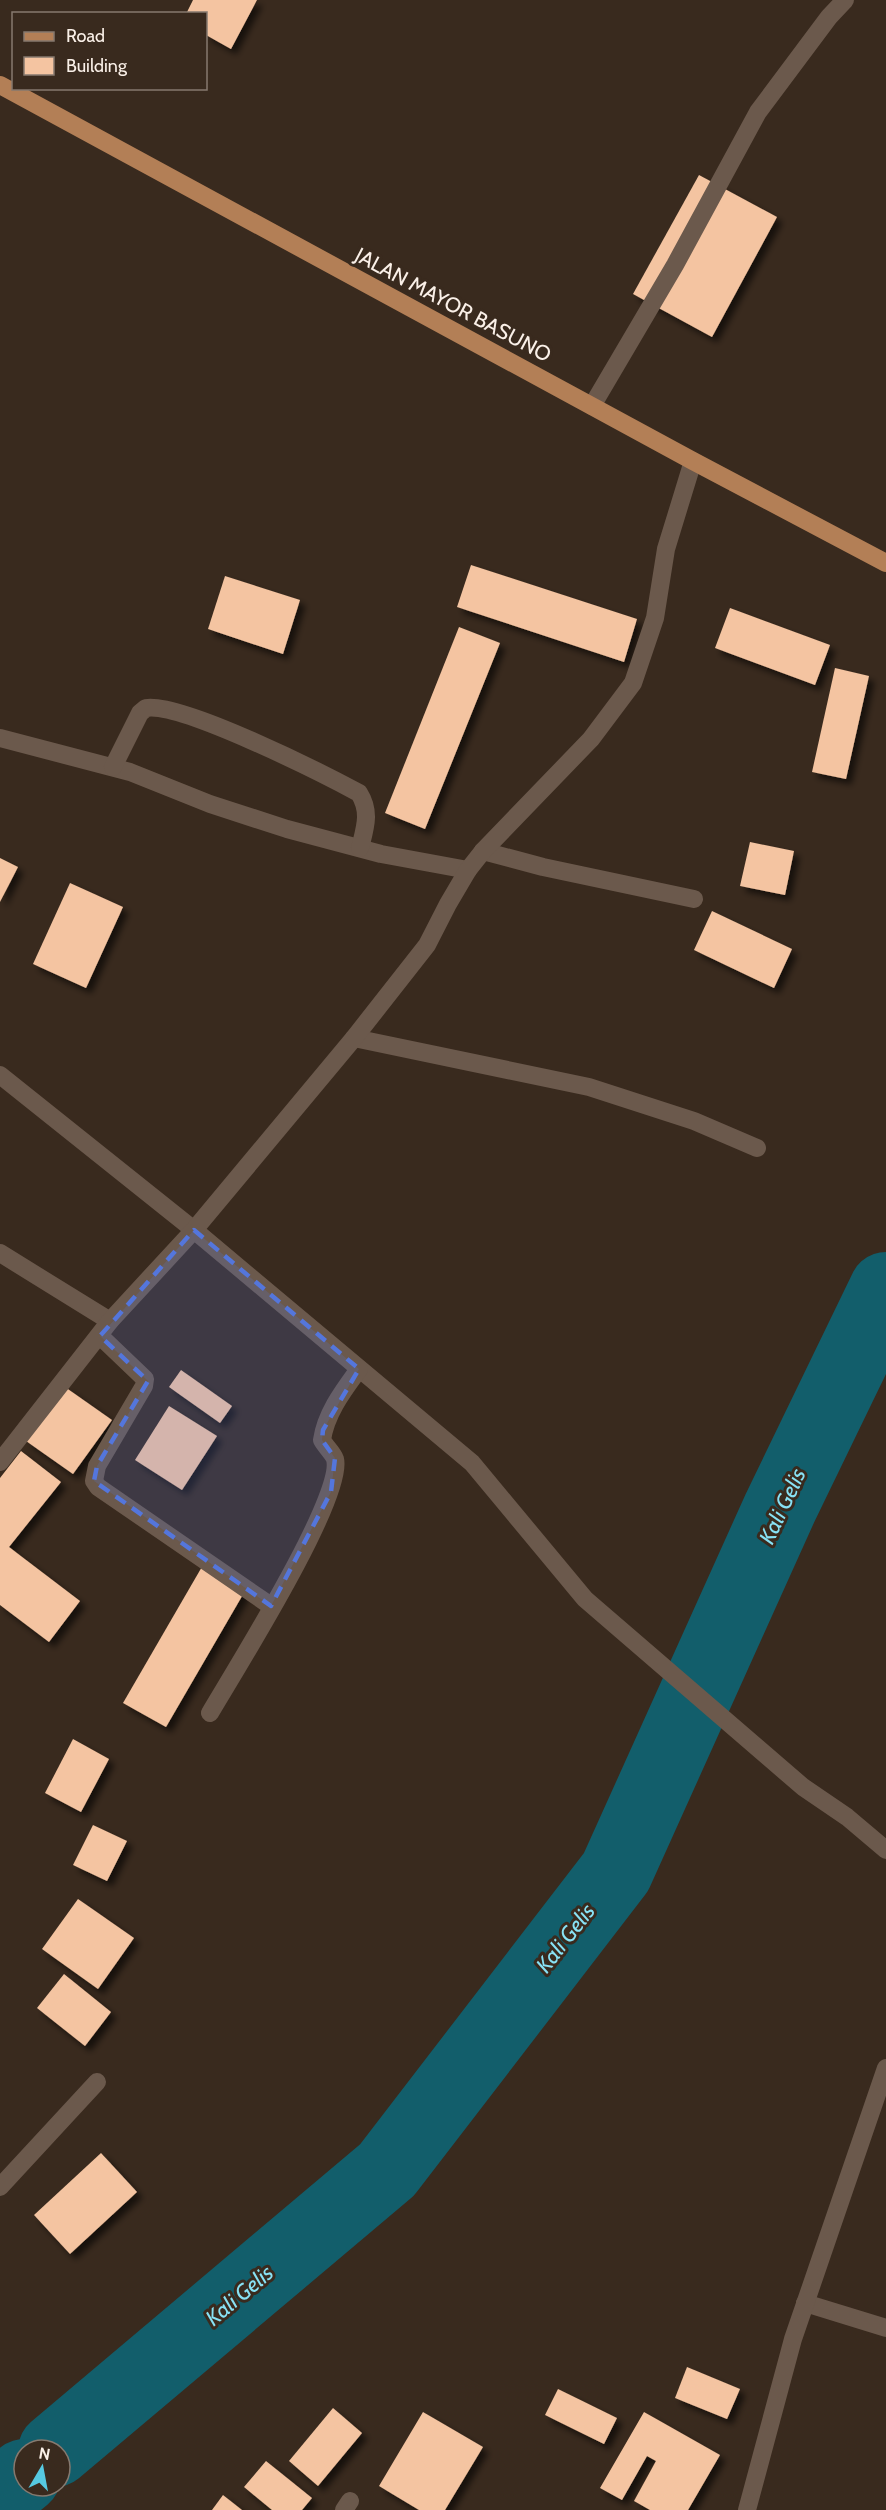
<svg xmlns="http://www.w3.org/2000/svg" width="886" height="2510" viewBox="0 0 886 2510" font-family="Cabin,sans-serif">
  <defs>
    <filter id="shadow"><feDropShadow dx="5.5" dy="5.5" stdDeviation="3" flood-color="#0009"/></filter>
  </defs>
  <rect width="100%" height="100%" fill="#392a1e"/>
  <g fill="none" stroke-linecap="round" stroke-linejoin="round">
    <g stroke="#125e6b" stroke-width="74">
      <path d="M 55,2450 L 387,2170 L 616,1872 L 780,1508 L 886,1289"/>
      <path d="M 0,2496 L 24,2476"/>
    </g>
  </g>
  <g fill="#f4c4a1" filter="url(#shadow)">
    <path d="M 193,0 L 257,0 L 231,49 L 206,35 L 206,14 L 186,14 Z"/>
    <path d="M 699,175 L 777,217 L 712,337 L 633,294 Z"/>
    <path d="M 471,565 L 637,619 L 624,662 L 457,607 Z"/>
    <path d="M 225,576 L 300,600 L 283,654 L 208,629 Z"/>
    <path d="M 730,608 L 830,645 L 815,685 L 715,648 Z"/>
    <path d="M 459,627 L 500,643 L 425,829 L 385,813 Z"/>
    <path d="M 835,668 L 869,676 L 846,779 L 812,772 Z"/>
    <path d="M 750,842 L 794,851 L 785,895 L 740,886 Z"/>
    <path d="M 0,858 L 18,867 L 0,902 Z"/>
    <path d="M 70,883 L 123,907 L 86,988 L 33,964 Z"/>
    <path d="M 712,911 L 792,949 L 774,988 L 694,950 Z"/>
    <path d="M 181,1370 L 232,1406 L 220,1423 L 169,1387 Z"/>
    <path d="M 65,1387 L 112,1420 L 73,1474 L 26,1441 Z"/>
    <path d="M 169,1406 L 217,1436 L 182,1490 L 135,1460 Z"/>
    <path d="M 21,1451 L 61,1482 L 9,1547 L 80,1601 L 49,1642 L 0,1605 L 0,1478 Z"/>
    <path d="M 203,1565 L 245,1591 L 166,1727 L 123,1703 Z"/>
    <path d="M 73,1739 L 109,1759 L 81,1812 L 45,1793 Z"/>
    <path d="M 93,1825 L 127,1841 L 107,1881 L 73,1865 Z"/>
    <path d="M 78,1899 L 134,1938 L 98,1989 L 42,1949 Z"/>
    <path d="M 64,1974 L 111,2012 L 85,2046 L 37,2008 Z"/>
    <path d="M 101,2153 L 137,2192 L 70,2254 L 34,2215 Z"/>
    <path d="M 687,2367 L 740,2389 L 727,2419 L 675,2398 Z"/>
    <path d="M 558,2389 L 617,2418 L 604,2444 L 545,2415 Z"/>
    <path d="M 333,2408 L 362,2433 L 318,2486 L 289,2461 Z"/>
    <path d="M 423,2412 L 483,2447 L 445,2510 L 419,2510 L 379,2486 Z"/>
    <path d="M 644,2412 L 720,2455 L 688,2510 L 650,2510 L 634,2501 L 656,2461 L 647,2456 L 622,2500 L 600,2488 Z"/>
    <path d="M 266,2461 L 312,2498 L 302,2510 L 272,2510 L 244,2487 Z"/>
    <path d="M 223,2495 L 242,2510 L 212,2510 Z"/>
  </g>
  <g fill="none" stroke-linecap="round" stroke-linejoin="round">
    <g stroke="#6b594c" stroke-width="18">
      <path d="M 592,406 L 675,265 L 758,112 L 829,17 L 845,0"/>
      <path d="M 0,738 L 130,772 L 210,804 L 287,829 L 381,854 L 468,870"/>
      <path d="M 113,767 L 140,713 L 146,708 C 181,702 322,773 359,793 C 371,812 365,828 360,848"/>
      <path d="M 483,851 L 543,867 L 694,899"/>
      <path d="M 354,1038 L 589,1087 L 694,1121 L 757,1148"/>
      <path d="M 0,1075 L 194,1230 L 472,1463 L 585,1599 L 803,1787 L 847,1817 L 886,1850"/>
      <path d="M 0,1253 L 110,1321"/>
      <path d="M 100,1336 L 145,1379 L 144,1386 L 97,1466 L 94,1481 L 98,1487 L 271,1606"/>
      <path d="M 0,1462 L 110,1321 L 194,1230 L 354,1038 L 427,945 L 448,904 L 468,870 L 483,851 L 591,739 L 633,683 L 655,618 L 666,549 L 693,461"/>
      <path d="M 210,1713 C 234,1672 345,1496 335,1459 C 333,1453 325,1446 322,1440 C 326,1413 343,1391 359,1369"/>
      <path d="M 0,2187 L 97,2082"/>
      <path d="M 805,2303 L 886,2328"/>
      <path d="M 344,2510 L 350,2501"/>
      <path d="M 747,2510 L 793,2339 L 886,2068"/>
    </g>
    <path stroke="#b37f56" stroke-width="18" d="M 0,85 L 693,461 L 886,563"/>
  </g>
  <path fill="#5476dc" fill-opacity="0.2" stroke="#5476dc" stroke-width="4.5" stroke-dasharray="12 8" stroke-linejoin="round" d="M 194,1230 L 359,1369 L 323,1430 L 322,1440 L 335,1458 L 331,1492 L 271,1606 L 94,1481 L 97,1466 L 148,1381 L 100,1336 Z"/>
  <g text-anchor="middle" stroke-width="6" stroke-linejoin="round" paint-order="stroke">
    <g font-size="21" fill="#faf0e8" stroke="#392a1e">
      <text transform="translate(453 305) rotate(28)" y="7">JALAN MAYOR BASUNO</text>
    </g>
    <g font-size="22" font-style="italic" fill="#88e2f5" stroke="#392a1e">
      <text transform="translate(782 1506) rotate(-65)" y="8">Kali Gelis</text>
      <text transform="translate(565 1938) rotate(-52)" y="8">Kali Gelis</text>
      <text transform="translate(239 2295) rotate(-40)" y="8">Kali Gelis</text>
    </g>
  </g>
  <rect x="12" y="12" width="195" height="78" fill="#392a1e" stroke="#86796f" stroke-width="1.5"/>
  <rect x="24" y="32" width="30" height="9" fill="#b37f56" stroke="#86796f" stroke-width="1.5"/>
  <text x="66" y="42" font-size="18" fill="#faf0e8">Road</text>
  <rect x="24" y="57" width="30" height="18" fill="#f4c4a1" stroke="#86796f" stroke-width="1.5"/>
  <text x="66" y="72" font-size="18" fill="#faf0e8">Building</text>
  <g transform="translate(42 2468) rotate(10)"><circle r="28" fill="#392a1e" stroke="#86796f" stroke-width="1.5"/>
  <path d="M0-4.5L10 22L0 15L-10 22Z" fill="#56c9e1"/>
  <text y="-9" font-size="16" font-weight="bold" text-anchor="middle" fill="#faf0e8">N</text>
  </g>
</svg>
